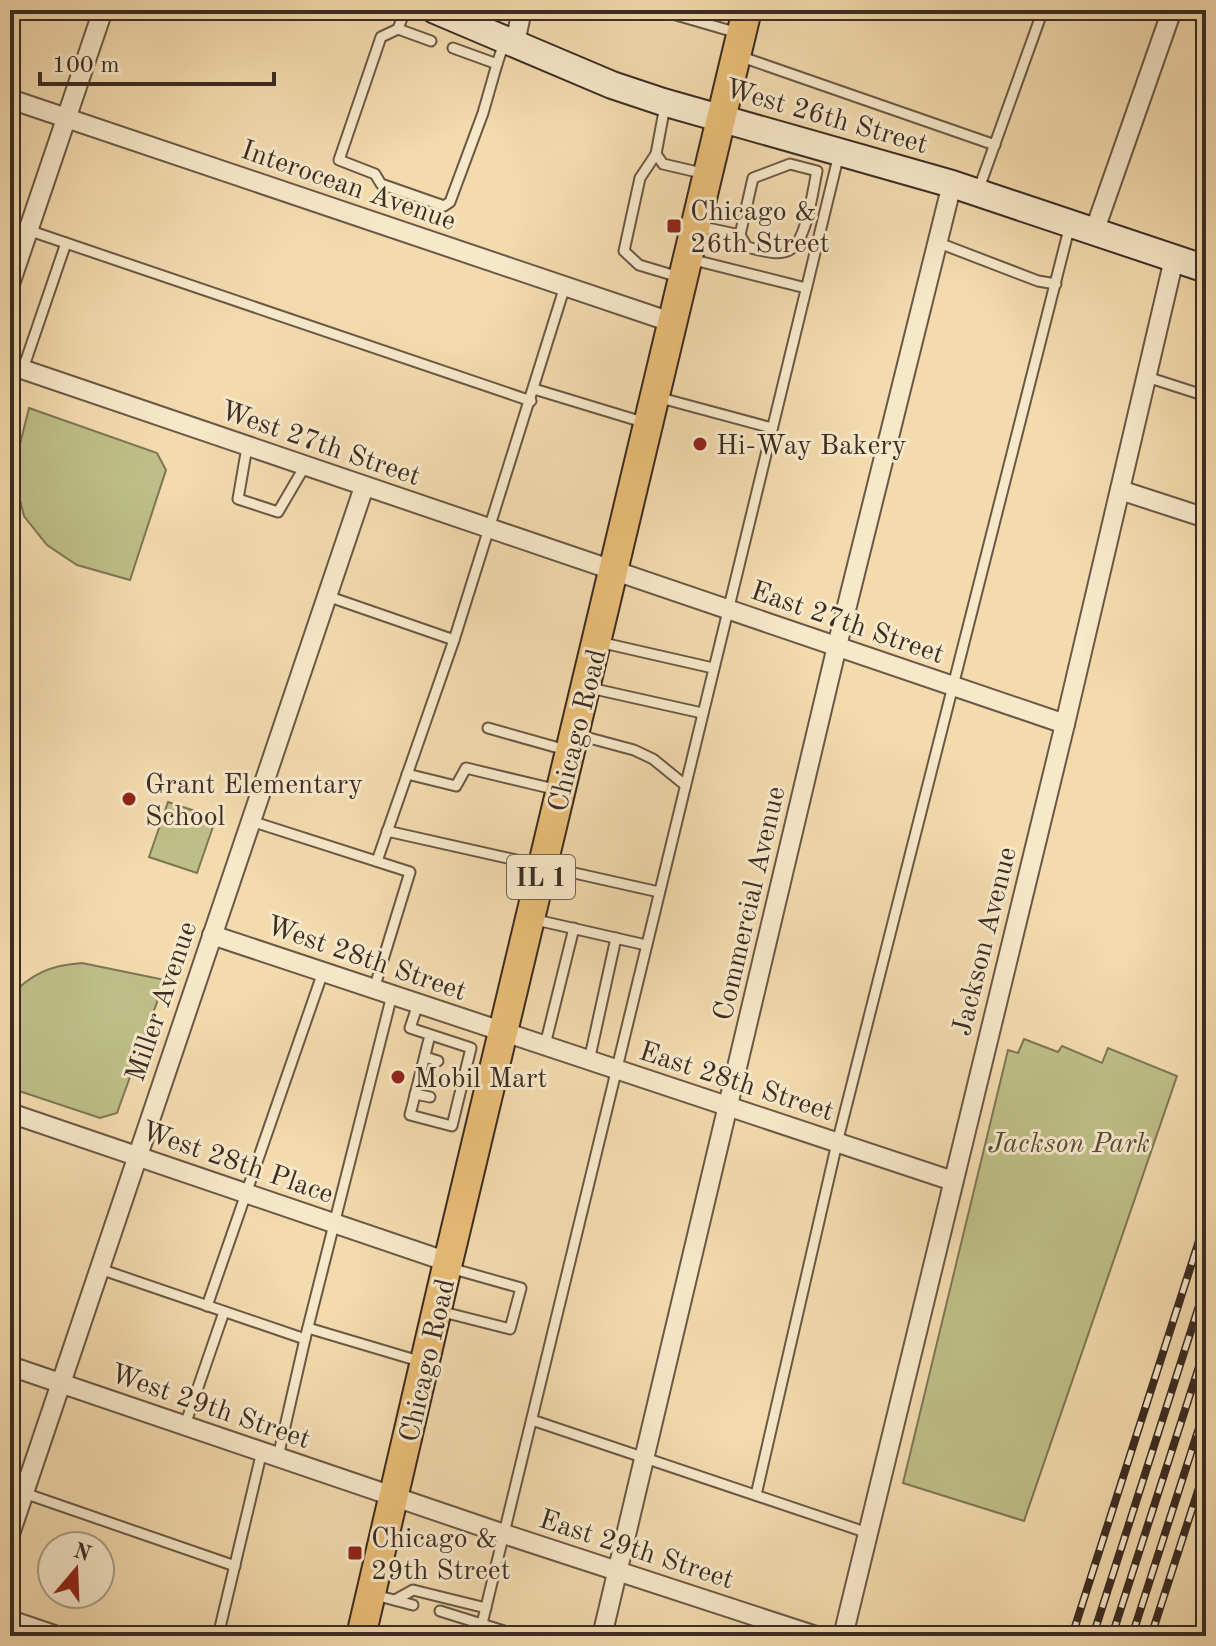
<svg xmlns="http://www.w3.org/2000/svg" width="1216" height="1646" viewBox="0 0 1216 1646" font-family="'Old Standard TT',serif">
  <rect width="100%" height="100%" fill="#f3dbae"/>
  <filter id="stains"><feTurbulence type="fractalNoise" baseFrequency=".0025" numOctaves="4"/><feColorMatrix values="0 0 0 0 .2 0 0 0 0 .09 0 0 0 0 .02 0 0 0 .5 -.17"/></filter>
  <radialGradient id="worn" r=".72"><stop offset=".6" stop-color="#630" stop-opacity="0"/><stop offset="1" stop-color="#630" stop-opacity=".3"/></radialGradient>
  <g fill="#bebf88" stroke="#7d7656" stroke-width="2">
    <path d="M 29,408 L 157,453 L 166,470 L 130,580 L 77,565 L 47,545 L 24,516 L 13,472 Z"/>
    <path d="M 168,802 L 216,818 L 197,873 L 149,857 Z"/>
    <path d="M 82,963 L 165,980 L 117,1113 L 100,1118 L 10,1088 L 10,997 C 30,974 51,965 82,963 Z"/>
    <path d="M 1024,1039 L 1058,1052 L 1062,1046 L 1102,1063 L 1108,1048 L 1177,1076 L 1024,1521 L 903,1483 L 1008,1050 L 1018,1053 Z"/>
  </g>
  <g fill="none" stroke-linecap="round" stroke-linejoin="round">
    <defs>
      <g id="lane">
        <path d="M 405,10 L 398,29 L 431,41"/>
        <path d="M 670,10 L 676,15 L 738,33"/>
        <path d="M 1183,10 L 1206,18"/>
        <path d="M 398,29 L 381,37 L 339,160 L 375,174 L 381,184 L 444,206 L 450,202 L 483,113 L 497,64"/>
        <path d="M 453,48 L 497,64 L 504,43"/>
        <path d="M 739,56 L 995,145"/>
        <path d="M 665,106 L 656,154 L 663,164 L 706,174"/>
        <path d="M 656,154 L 640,178 L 624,251 L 639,265 L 679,277"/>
        <path d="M 978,191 L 1043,10"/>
        <path d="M 10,224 L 531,401"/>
        <path d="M 698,226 L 740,235 L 747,247 C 760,250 779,257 791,249 C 807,239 813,189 817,171 L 790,164 L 753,178 L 740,235"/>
        <path d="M 939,243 L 1038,281 L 1056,284"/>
        <path d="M 690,259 L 806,288"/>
        <path d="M 23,369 L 66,243"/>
        <path d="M 1147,377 L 1206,396"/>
        <path d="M 534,389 L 646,423"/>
        <path d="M 657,397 L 772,428"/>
        <path d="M 247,447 L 238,499 L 278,512 L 305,466"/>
        <path d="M 327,596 L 454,640"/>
        <path d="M 599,642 L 713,668"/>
        <path d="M 590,688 L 702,713"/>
        <path d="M 488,728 L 566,750"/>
        <path d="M 578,735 L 634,750 L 653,759 L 685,785"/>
        <path d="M 407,774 L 456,786 L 466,768 L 558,790"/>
        <path d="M 251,821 L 410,872 L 374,989"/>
        <path d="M 387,831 L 659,892"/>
        <path d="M 377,861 L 454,640 L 565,286"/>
        <path d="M 532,919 L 646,945"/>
        <path d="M 418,1004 L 410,1028 L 471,1048 L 452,1126 L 410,1115 L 430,1035"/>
        <path d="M 545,1045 L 574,928"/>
        <path d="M 425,1057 L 438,1061"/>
        <path d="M 589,1061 L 616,938"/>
        <path d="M 420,1077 L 433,1080"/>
        <path d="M 415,1094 L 430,1097"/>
        <path d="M 100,1269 L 305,1339"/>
        <path d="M 207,1306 L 323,972"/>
        <path d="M 439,1311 L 510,1329 L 521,1288 L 450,1268"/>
        <path d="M 308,1328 L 419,1361"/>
        <path d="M 532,1420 L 868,1533"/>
        <path d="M 185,1425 L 224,1312"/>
        <path d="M 278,1457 L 305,1339 L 392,995"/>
        <path d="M 24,1493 L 235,1566"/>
        <path d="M 756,1495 L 837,1143 L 1070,225"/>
        <path d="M 375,1595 L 413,1605"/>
        <path d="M 395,1600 L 413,1590 L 486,1608"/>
        <path d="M 440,1611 L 520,1636"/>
        <path d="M 218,1636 L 262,1451"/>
        <path d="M 479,1636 L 839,154"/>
      </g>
      <g id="street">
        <path d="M 515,43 L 522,10"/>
        <path d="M 10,99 L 671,322"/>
        <path d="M 1094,232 L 1172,10"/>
        <path d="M 10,284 L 103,10"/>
        <path d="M 10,365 L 1065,724"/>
        <path d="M 1120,490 L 1206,518"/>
        <path d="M 212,935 L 953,1181"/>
        <path d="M 10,1113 L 448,1262"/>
        <path d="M 10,1366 L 504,1534 L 816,1636"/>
        <path d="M 10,1534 L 364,487"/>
        <path d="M 10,1620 L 57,1636"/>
        <path d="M 602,1636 L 837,646 L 952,184"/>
        <path d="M 843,1636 L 1065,724 L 1174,259"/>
      </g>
      <path id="secondary" d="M 435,10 L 612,85 L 663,102 L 952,184 L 1206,269"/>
      <path id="primary" d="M 361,1636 L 448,1262 L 747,10"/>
    </defs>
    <use href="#lane" stroke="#6a5846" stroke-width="13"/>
    <use href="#street" stroke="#6a5846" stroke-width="22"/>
    <use href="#secondary" stroke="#3c2c23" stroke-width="30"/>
    <use href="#primary" stroke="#3c2c23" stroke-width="32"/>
    <use href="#lane" stroke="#f7e8ca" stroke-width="9"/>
    <use href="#street" stroke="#f7e8ca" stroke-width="18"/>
    <use href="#secondary" stroke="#f7e8ca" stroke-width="26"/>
    <use href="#primary" stroke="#eabe77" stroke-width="28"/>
    <defs>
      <g id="rail">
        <path d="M 1072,1636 L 1206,1219"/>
        <path d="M 1093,1636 L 1206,1284"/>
        <path d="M 1112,1636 L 1206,1345"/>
        <path d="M 1132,1636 L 1206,1406"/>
        <path d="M 1151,1636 L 1206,1466"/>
      </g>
    </defs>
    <use href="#rail" stroke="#3c2c23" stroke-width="8"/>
    <use href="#rail" stroke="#f7e8ca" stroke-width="5" stroke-dasharray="15" stroke-linecap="butt"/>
  </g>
  <g fill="#8f2418" stroke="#f7e8ca" stroke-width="3">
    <rect x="666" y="218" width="16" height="16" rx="4"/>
    <circle cx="700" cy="444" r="8"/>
    <circle cx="129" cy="799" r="8"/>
    <circle cx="398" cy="1077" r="8"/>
    <rect x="347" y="1545" width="16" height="16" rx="4"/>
  </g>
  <g text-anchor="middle" stroke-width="6" stroke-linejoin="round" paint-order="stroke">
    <rect fill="#f7e8ca" stroke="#746455" stroke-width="2" x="507" y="855" width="68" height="44" rx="6"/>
    <g font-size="26" font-weight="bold" fill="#3c2c23">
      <text x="541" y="886">IL 1</text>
    </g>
    <g font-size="28" fill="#3c2c23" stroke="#f7e8ca">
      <text transform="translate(827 115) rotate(16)" y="10">West 26th Street</text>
      <text transform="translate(349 184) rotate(19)" y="10">Interocean Avenue</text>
      <text transform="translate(321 442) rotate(19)" y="10">West 27th Street</text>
      <text transform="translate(848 621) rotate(19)" y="10">East 27th Street</text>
      <text transform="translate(576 730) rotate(-76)" y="10">Chicago Road</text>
      <text transform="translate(748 903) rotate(-77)" y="10">Commercial Avenue</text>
      <text transform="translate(983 941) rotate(-76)" y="10">Jackson Avenue</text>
      <text transform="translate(367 957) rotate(19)" y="10">West 28th Street</text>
      <text transform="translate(160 1001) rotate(-71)" y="10">Miller Avenue</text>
      <text transform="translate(737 1080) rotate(18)" y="10">East 28th Street</text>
      <text transform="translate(238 1161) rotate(19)" y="10">West 28th Place</text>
      <text transform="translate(426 1360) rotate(-77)" y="10">Chicago Road</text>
      <text transform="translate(211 1405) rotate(19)" y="10">West 29th Street</text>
      <text transform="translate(637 1548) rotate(18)" y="10">East 29th Street</text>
    </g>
    <g font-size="28" fill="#3c2c23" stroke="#f7e8ca" text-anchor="start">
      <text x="690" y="220">Chicago &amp;<tspan x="690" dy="32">26th Street</tspan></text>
      <text x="716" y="454">Hi-Way Bakery</text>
      <text x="145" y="793">Grant Elementary<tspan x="145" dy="32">School</tspan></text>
      <text x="414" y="1087">Mobil Mart</text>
      <text x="371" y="1547">Chicago &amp;<tspan x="371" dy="32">29th Street</tspan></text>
    </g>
    <g font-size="28" font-style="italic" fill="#564937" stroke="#f7e8ca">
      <text x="1069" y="1152">Jackson Park</text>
    </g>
  </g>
  <rect width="1216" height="1646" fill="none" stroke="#f3dbae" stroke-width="40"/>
  <rect x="12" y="12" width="1192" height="1622" fill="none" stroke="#3c2c23" stroke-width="4"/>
  <rect x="20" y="20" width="1176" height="1606" fill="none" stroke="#3c2c23" stroke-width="2"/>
  <g transform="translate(76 1570) rotate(19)"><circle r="38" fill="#f7e8ca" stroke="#ac9d87" stroke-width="2"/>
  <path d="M0-6L14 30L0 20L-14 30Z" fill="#8f2418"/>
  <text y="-12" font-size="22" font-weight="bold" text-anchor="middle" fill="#3c2c23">N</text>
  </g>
  <path d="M40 72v12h234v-12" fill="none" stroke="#3c2c23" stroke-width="4"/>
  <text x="52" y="72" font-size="24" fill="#3c2c23" stroke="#f7e8ca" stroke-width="6" paint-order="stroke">100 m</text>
  <rect width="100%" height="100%" filter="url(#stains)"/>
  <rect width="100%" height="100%" fill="url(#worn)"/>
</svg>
